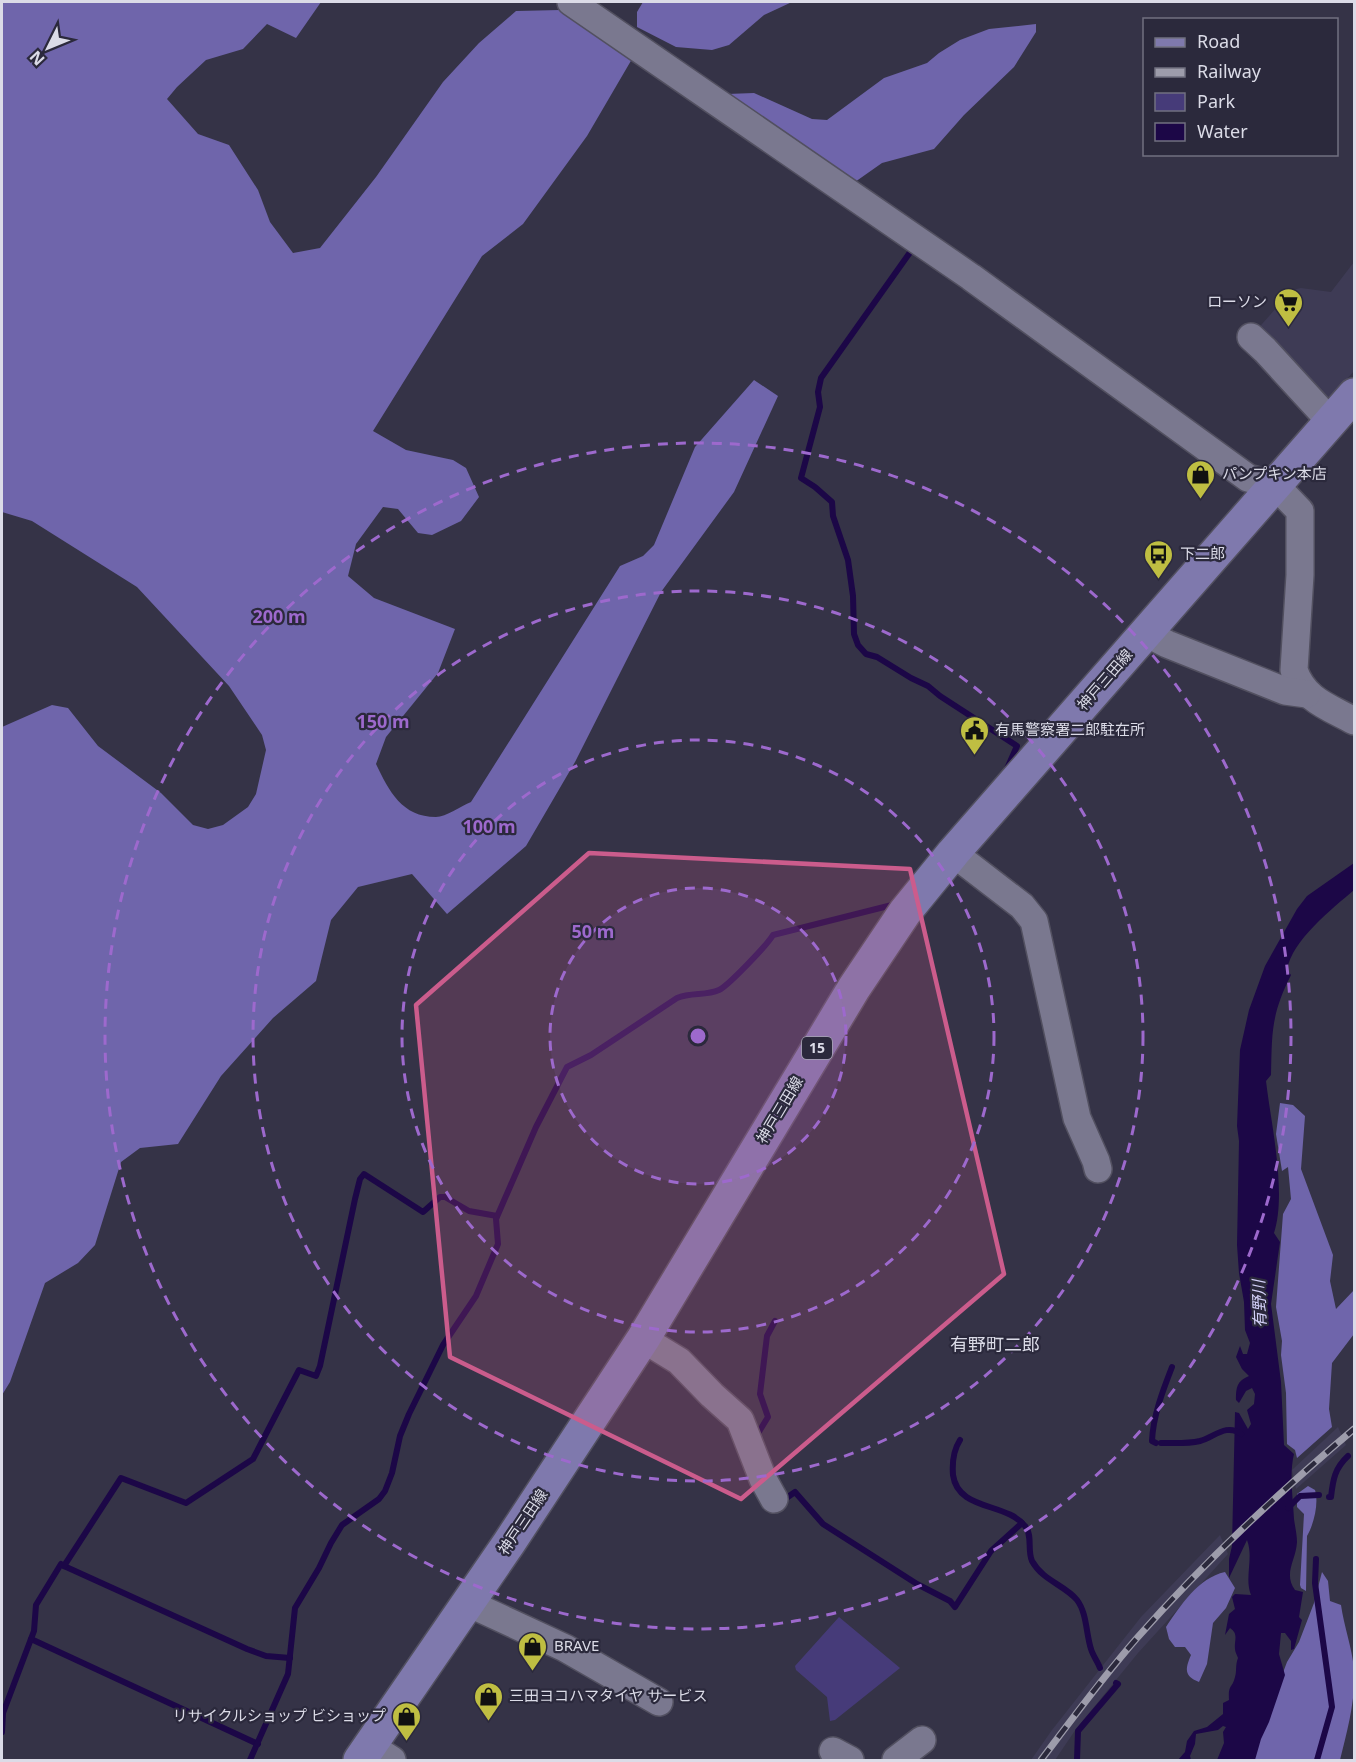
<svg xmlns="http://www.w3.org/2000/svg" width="1356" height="1762" viewBox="0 0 1356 1762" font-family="'Noto Sans','Noto Sans JP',sans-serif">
  <rect width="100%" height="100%" fill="#353347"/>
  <g fill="#3e3b55">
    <path d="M 1354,262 L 1354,371 L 1327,401 L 1254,333 L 1292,290 L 1301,288 L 1331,292 Z"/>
    <path d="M 1338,1427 L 1346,1445 L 1296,1489 L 1292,1470 Z"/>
    <path d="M 1220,1535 L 1228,1554 L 1138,1653 L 1076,1729 L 1055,1760 L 1031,1760 L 1052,1730 L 1141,1617 Z"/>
  </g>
  <path fill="#463b79" d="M 839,1617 L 900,1668 L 835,1720 L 830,1721 L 827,1697 L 796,1670 L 795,1666 Z"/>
  <g fill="#6f65ab">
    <path d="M 2,2 L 321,2 L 296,38 L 267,24 L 243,49 L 206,60 L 177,87 L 167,99 L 198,134 L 229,145 L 258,190 L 270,222 L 293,253 L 320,248 L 376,177 L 443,82 L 479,43 L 516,11 L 560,10 L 632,59 L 587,136 L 523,224 L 482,256 L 373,431 L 406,450 L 453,460 L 466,468 L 479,497 L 461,521 L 432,535 L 418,533 L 398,509 L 383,507 L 356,544 L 348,576 L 374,598 L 455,629 L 438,673 L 386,737 L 376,764 C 389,791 402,817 436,817 C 446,817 461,806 471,802 L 620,566 L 643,556 L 654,545 L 695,447 L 754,380 L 778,396 L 734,492 L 661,592 L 575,762 L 526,846 L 447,914 L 412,874 L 358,887 L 331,920 L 316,981 L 273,1018 L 221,1076 L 178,1144 L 140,1148 L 121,1162 L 95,1245 L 78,1263 L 45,1283 L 10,1382 L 2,1395 L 2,727 L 52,705 L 68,708 L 98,746 L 161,793 L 193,825 L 208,829 L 223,825 L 248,807 L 256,794 L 266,750 L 262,735 L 229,686 L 137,587 L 32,521 L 2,512 Z"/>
    <path d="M 643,2 L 792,2 L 764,15 L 729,45 L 712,50 L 676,47 L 637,27 L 637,12 Z"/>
    <path d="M 1036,24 L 1036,32 L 1014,67 L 964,115 L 934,149 L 882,163 L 855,182 L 727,94 L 754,93 L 812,119 L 827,120 L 884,78 L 927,63 L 939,53 L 960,40 L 989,29 Z"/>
    <path d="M 1280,1103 L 1293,1105 L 1305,1116 L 1301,1169 L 1333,1255 L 1330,1281 L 1336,1309 L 1354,1290 L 1354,1334 L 1332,1363 L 1329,1409 L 1332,1427 L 1297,1458 L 1295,1450 L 1287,1444 L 1286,1393 L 1281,1355 L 1282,1341 L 1276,1307 L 1283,1214 L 1291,1199 L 1288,1167 L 1282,1171 L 1276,1134 Z"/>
    <path d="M 1308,1486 L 1315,1490 C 1319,1503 1314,1524 1307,1536 L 1306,1591 L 1301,1588 L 1300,1585 L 1304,1514 L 1297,1507 L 1297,1494 Z"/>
    <path d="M 1225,1572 L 1235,1588 L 1226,1608 L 1213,1623 L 1207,1664 L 1199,1682 C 1184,1676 1185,1669 1191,1655 L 1185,1647 L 1175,1647 L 1169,1639 L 1166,1627 C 1181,1605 1198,1578 1225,1572 Z"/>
    <path d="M 1322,1572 L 1328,1581 L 1330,1601 L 1341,1605 C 1344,1626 1352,1648 1354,1669 C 1356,1699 1347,1732 1340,1760 L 1250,1760 L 1287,1662 L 1299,1642 L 1314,1603 Z"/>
  </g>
  <path fill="#1c0747" d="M 1354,863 L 1354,890 C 1332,909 1292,940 1287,970 L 1291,975 C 1271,1015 1272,1032 1271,1075 L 1266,1081 C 1271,1124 1287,1193 1274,1233 L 1280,1242 L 1271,1304 L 1281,1382 L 1284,1445 L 1294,1454 C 1289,1475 1293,1497 1294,1519 C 1295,1527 1297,1534 1297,1542 C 1296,1561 1283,1573 1295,1590 L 1303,1592 L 1299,1617 L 1302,1620 L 1294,1649 L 1291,1650 L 1291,1641 L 1285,1633 L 1281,1633 L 1279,1654 L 1285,1675 L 1269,1722 L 1261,1739 L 1255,1760 L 1217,1760 L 1224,1743 L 1223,1732 L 1226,1727 L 1223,1726 L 1218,1730 L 1196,1734 L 1195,1744 L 1190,1756 L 1191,1760 L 1178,1760 L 1185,1752 L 1187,1741 L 1194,1731 L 1207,1727 L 1223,1714 L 1223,1703 L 1229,1700 C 1228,1684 1232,1689 1235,1677 C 1237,1671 1235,1666 1238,1658 C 1237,1655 1235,1652 1235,1649 C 1234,1640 1239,1634 1230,1628 L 1225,1635 L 1229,1614 L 1235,1609 L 1232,1597 L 1235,1594 L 1251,1595 C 1244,1578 1254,1558 1247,1540 L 1229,1578 L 1229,1559 L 1232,1546 L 1235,1412 L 1239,1413 L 1248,1429 L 1251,1424 L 1247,1410 L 1254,1404 L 1255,1394 L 1252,1388 L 1246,1391 L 1239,1403 L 1236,1400 C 1236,1387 1237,1381 1249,1376 L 1242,1369 L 1236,1357 L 1240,1346 L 1243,1354 L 1247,1354 L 1250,1343 L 1245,1330 L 1244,1302 L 1239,1273 L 1237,1245 L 1239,1141 L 1237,1126 L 1240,1050 L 1249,1010 L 1265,966 L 1297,909 L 1307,896 Z"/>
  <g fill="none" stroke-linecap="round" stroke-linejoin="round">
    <g stroke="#1c0747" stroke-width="6">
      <path d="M 911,251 L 821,378 L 818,392 L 820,407 L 801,478 L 815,487 L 832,502 L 833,516 L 848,560 L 853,596 L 854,634 L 858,645 L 866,654 L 877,657 L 911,678 L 928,686 L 940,696 L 1017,746 L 1006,771"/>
      <path d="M 757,1435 L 768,1417 L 760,1394 L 767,1336 L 775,1321"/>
      <path d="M 960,1440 C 953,1451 952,1462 953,1475 C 958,1511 1006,1502 1025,1526 C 1033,1535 1027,1550 1032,1561 C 1043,1581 1065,1585 1077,1600 C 1087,1613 1086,1634 1091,1649 C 1093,1656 1098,1662 1100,1668"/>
      <path d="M 1156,1443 L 1152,1441 C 1153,1416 1163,1390 1172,1367"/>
      <path d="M 1161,1443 C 1174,1443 1187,1444 1200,1441 C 1214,1437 1227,1423 1241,1434"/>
      <path d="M 1329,1497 L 1331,1497 C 1333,1479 1335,1468 1348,1456"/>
      <path d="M 785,1499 L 795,1492 L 823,1524 L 917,1584 L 950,1601 L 955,1607 L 991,1551 L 1022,1523"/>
      <path d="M 1288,1508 L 1300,1496 L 1319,1495"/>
      <path d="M 1316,1559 L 1315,1583 L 1332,1707 L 1317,1760"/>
      <path d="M 64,1566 L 247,1649 L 266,1656 L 290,1658"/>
      <path d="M 31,1639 L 258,1744"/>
      <path d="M 2,1732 L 3,1713 L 34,1631 L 36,1605 L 61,1564 L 64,1566 L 121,1478 L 186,1503 L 253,1459 L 299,1370 L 316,1376 L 320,1366 L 355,1199 L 360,1179 L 364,1174 L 423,1212 L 440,1197 L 445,1197 L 469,1211 L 497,1216"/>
      <path d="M 250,1760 L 288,1674 L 295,1608 L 319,1568 L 331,1543 L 342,1525 L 379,1499 L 385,1491 L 392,1473 L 400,1436 L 409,1414 L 443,1345 L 476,1296 L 498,1244 L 496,1219 L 536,1127 L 567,1067 L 591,1055 L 677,998 C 691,992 706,996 719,990 C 728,986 768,944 773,935 L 896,904"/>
      <path d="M 1077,1760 L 1078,1731 L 1118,1684 L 1116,1683"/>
    </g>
    <defs>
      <g id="minor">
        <path d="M 571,2 L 971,277 L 1248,478 L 1276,486 L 1300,511 L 1300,575 L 1294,670 C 1304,700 1329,707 1354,721"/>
        <path d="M 1251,337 L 1265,350 L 1331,422"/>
        <path d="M 1146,633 L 1167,644 L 1285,691 L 1307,694"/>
        <path d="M 953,853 L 1022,906 L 1034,921 L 1077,1118 L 1096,1161 L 1098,1169"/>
        <path d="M 643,1339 L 679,1361 L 712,1395 L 740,1420 L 763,1479 L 774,1499"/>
        <path d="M 468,1603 L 565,1648 L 659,1702"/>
        <path d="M 370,1746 L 392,1760"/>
        <path d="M 833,1751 L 850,1760"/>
        <path d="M 896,1760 L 922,1740"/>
      </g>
      <path id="major" d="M 360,1760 L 509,1543 L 643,1339 L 854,988 L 905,912 L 953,853 L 1354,395"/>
    </defs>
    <use href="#minor" stroke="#525060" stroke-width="30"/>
    <use href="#major" stroke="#525060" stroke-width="36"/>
    <use href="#minor" stroke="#7a788f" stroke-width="27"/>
    <use href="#major" stroke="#7f79ad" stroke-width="33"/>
    <defs>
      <path id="rail" d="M 1041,1760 C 1072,1719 1103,1677 1137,1638 C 1204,1562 1277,1494 1354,1429"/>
    </defs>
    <use href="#rail" stroke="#9d9cab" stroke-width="7"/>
    <use href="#rail" stroke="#2b293c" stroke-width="4.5" stroke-dasharray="14" stroke-linecap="butt"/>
  </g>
  <path fill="#cb5c8c" fill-opacity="0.2" stroke="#cb5c8c" stroke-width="4.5" stroke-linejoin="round" d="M 589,853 L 910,869 L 1004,1274 L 741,1499 L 450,1357 L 416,1005 Z"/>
  <circle cx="698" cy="1036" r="148" fill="#9d69cd" fill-opacity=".12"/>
  <g fill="none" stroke="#9d69cd" stroke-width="3" stroke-dasharray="10 8">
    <circle cx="698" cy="1036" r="148"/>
    <circle cx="698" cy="1036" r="296"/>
    <circle cx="698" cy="1036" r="445"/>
    <circle cx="698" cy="1036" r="593"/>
  </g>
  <defs>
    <symbol id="supermarket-pin" viewBox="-11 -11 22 30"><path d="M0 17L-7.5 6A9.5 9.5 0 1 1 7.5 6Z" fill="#bfbe42" stroke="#2b293c"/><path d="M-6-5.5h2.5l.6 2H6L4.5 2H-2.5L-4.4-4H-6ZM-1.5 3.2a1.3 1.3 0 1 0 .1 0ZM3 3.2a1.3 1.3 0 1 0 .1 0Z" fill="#111"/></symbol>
    <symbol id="shop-pin" viewBox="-11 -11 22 30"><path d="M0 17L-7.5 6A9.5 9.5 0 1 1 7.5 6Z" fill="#bfbe42" stroke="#2b293c"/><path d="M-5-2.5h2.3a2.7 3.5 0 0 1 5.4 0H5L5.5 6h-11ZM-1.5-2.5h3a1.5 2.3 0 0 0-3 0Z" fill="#111"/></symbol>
    <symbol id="bus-pin" viewBox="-11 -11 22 30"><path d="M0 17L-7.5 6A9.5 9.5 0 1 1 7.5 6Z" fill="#bfbe42" stroke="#2b293c"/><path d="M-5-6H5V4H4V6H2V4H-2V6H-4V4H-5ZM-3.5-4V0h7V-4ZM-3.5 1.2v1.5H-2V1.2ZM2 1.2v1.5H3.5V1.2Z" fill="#111"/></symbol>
    <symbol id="civic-pin" viewBox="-11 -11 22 30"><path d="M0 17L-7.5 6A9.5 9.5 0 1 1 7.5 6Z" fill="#bfbe42" stroke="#2b293c"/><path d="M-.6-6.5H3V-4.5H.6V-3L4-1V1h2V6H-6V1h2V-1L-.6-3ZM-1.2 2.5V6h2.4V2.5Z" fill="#111"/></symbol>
  </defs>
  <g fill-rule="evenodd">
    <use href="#supermarket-pin" x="1272" y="286" width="33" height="45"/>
    <use href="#shop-pin" x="1184" y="458" width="33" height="45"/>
    <use href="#bus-pin" x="1142" y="538" width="33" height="45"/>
    <use href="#civic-pin" x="958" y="714" width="33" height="45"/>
    <use href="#shop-pin" x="516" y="1630" width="33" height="45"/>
    <use href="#shop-pin" x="472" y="1680" width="33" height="45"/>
    <use href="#shop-pin" x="390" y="1700" width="33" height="45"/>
  </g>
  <g text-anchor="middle" stroke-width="4.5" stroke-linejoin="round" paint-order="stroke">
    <rect fill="#2b293c" stroke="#a6a6b4" stroke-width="1.5" x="802" y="1037" width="30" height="22" rx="4.5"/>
    <g font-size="14" font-weight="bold" fill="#dbdbe7">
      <text x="817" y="1053">15</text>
    </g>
    <g font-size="15" fill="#dbdbe7" stroke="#2b293c" text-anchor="start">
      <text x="1267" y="307" text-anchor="end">ローソン</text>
      <text x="1222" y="479">パンプキン本店</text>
      <text x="1180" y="559">下二郎</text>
      <text x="995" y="735">有馬警察署二郎駐在所</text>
      <text x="554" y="1651">BRAVE</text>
      <text x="509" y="1701">三田ヨコハマタイヤ サービス</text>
      <text x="386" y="1721" text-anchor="end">リサイクルショップ ビショップ</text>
    </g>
    <g font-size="15" fill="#dbdbe7" stroke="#2b293c">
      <text transform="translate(1105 680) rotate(-49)" y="5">神戸三田線</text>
      <text transform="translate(780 1110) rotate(-59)" y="5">神戸三田線</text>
      <text transform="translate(523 1522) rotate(-56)" y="5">神戸三田線</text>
    </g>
    <g font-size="16" font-style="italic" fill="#d4d1f9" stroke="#2b293c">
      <text transform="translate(1259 1304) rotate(-92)" y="6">有野川</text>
    </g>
    <g font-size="18" fill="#dbdbe7" stroke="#2b293c">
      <text x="995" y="1351">有野町二郎</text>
    </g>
  </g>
  <circle cx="698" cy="1036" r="9" fill="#9d69cd" stroke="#2b293c" stroke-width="3"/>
  <g font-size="18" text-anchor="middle" font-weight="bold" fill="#9d69cd" stroke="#2b293c" stroke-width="4.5" stroke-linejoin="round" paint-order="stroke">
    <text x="279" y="623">200 m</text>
    <text x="383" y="728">150 m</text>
    <text x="489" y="833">100 m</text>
    <text x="593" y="938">50 m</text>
  </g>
  <rect width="1356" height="1762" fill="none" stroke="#dbdbe7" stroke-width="6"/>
  <rect x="1143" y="18" width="195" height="138" fill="#2b293c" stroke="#717080" stroke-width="1.5"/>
  <rect x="1155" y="38" width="30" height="9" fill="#7f79ad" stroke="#717080" stroke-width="1.5"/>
  <text x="1197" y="48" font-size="18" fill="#dbdbe7">Road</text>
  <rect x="1155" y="68" width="30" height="9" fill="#9d9cab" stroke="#717080" stroke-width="1.5"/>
  <text x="1197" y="78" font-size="18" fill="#dbdbe7">Railway</text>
  <rect x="1155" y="93" width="30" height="18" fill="#463b79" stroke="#717080" stroke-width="1.5"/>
  <text x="1197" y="108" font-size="18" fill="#dbdbe7">Park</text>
  <rect x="1155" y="123" width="30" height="18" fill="#1c0747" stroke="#717080" stroke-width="1.5"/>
  <text x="1197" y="138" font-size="18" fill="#dbdbe7">Water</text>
  <g transform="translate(48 48) rotate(227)" stroke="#2b293c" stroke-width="4.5" paint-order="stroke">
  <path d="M0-4.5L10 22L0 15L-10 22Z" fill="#dbdbe7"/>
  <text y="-9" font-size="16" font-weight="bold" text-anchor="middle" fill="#dbdbe7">N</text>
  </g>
</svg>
